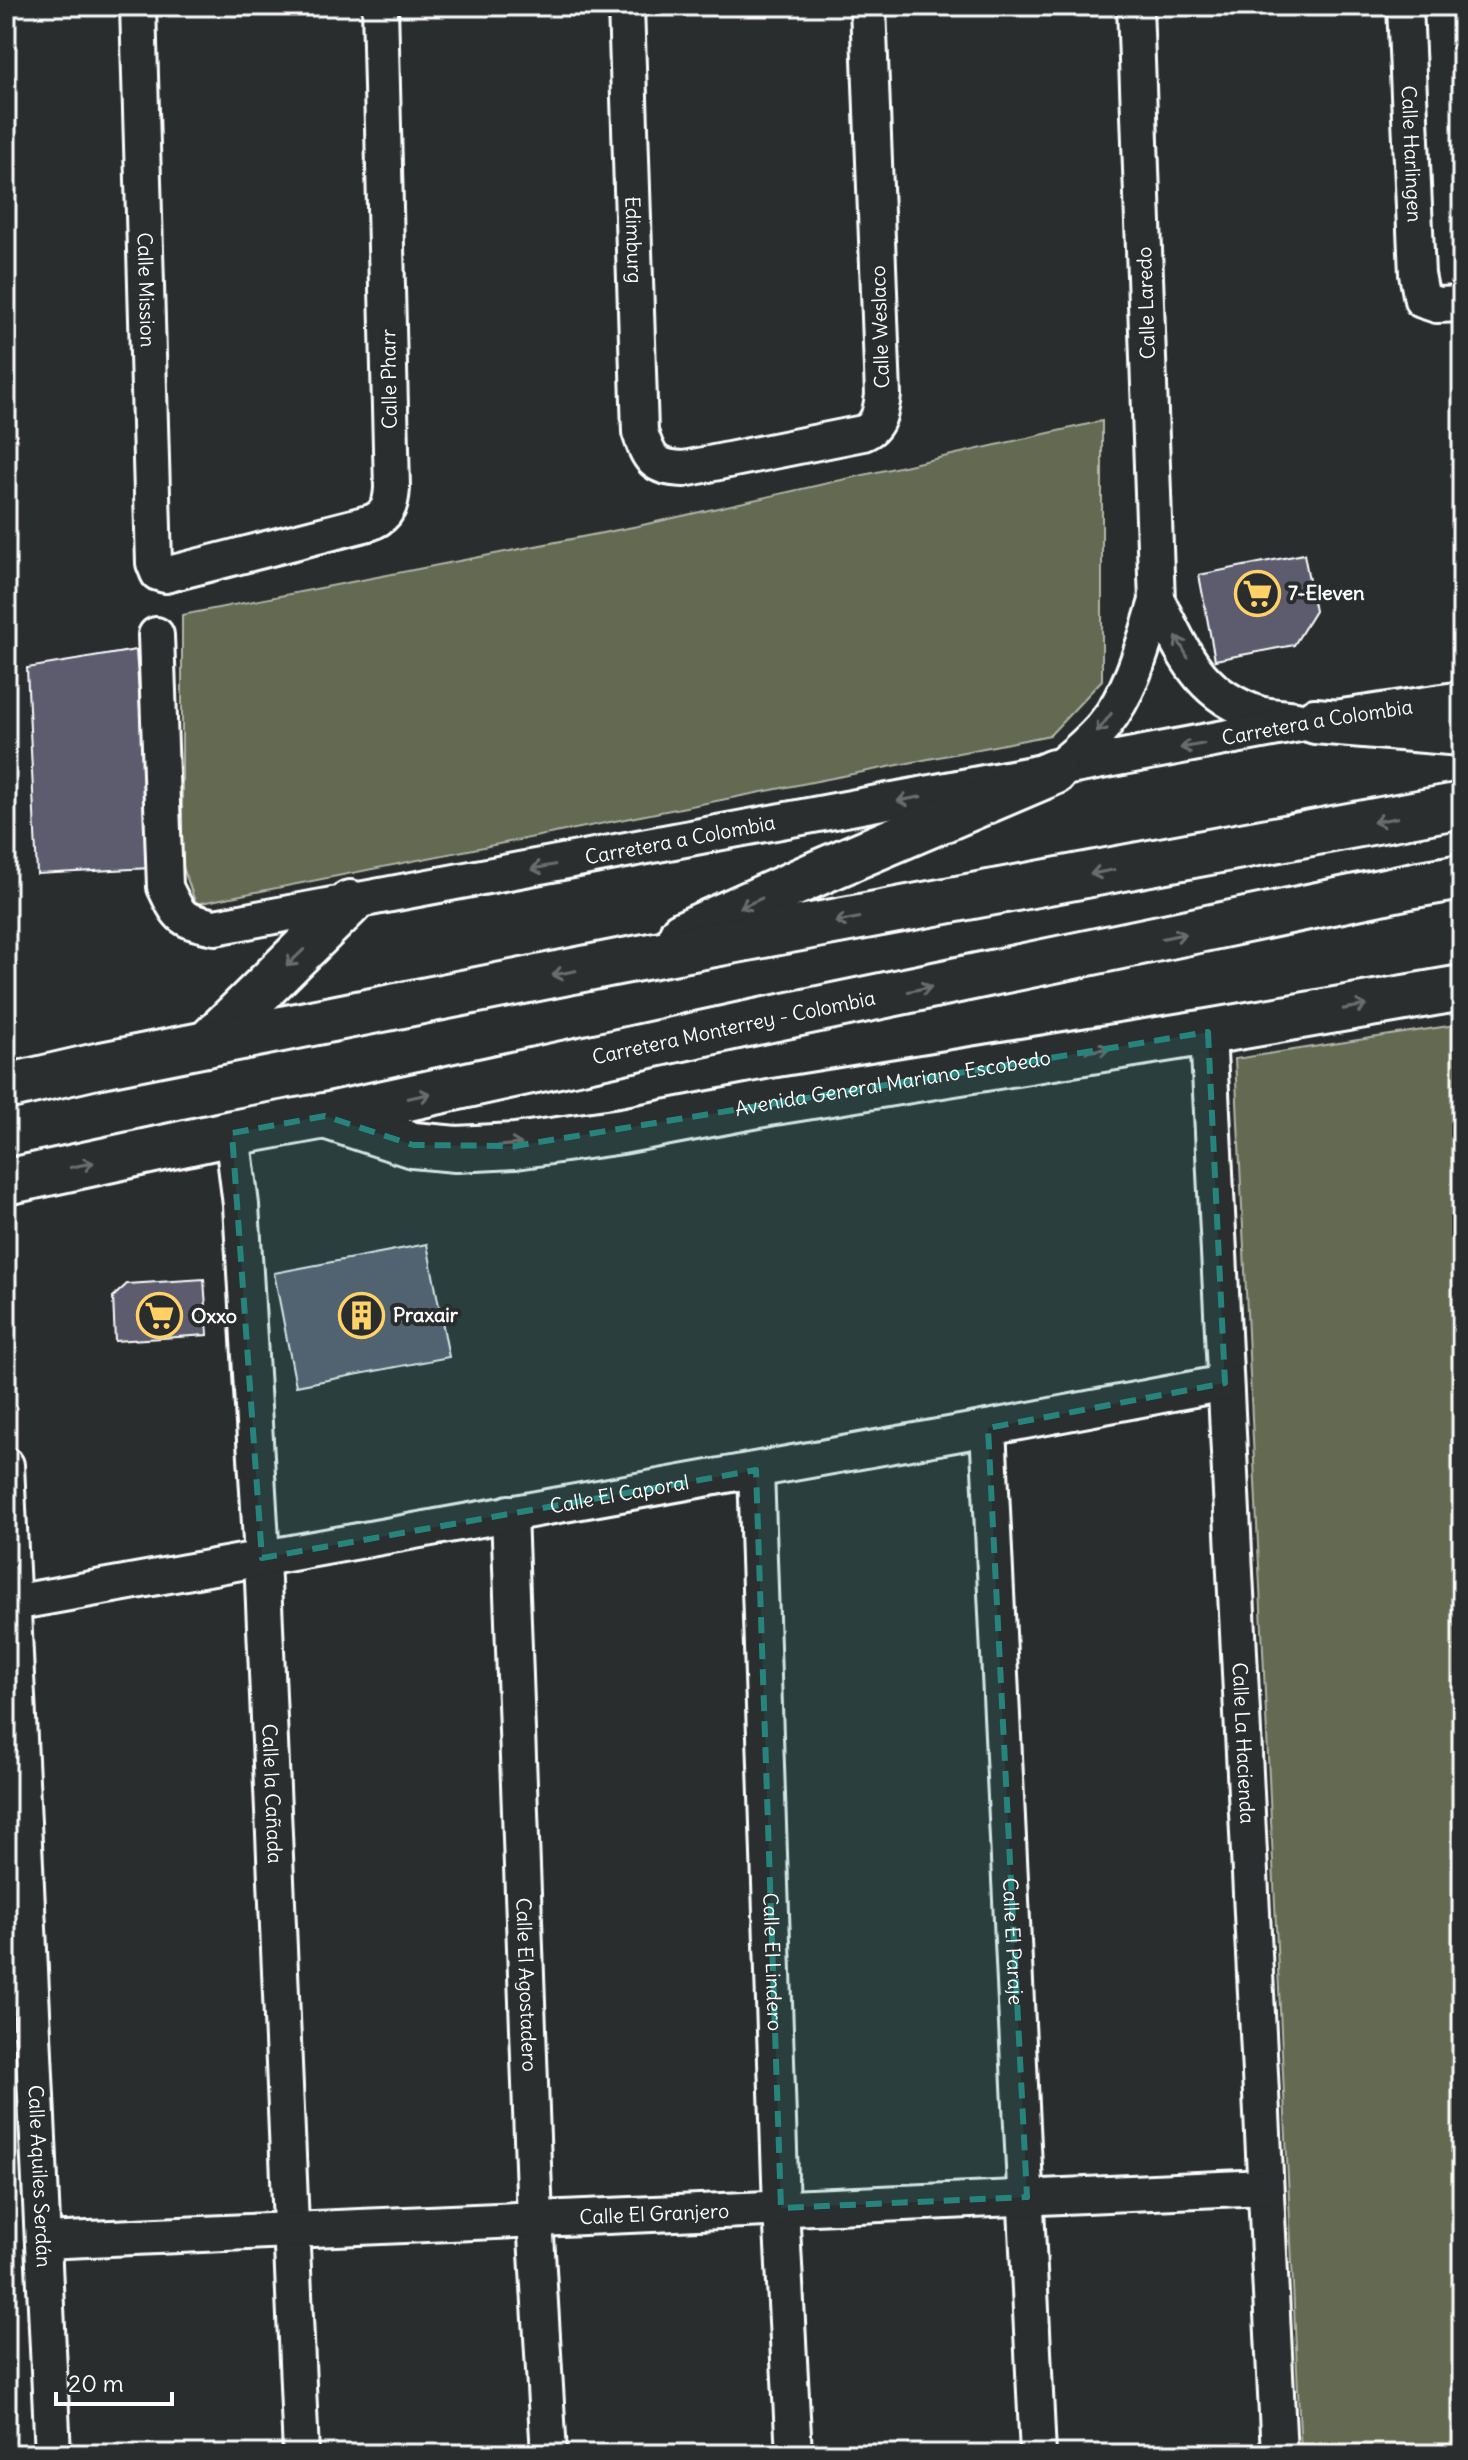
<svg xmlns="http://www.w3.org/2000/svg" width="1468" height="2460" viewBox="0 0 1468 2460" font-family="Delius,sans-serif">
  <rect width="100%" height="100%" fill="#2a2d2e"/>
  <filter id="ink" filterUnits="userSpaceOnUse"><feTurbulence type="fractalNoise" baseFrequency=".0125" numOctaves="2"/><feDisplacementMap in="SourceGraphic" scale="16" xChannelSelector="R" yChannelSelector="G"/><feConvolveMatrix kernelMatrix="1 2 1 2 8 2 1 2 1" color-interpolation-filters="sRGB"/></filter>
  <g filter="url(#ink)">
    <g fill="#646b51" stroke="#b2b5a8" stroke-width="2">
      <path d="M 1102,421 L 1102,680 L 1050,735 L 196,904 L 182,864 L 182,615 L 638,526 Z"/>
      <path d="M 1462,1024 L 1462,2454 L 1301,2454 L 1235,1059 Z"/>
    </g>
    <g fill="#5c5c6e" stroke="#fff" stroke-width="2">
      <path d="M 1304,554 L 1315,611 L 1294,645 L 1215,660 L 1199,575 Z"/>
      <path d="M 136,650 L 151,868 L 37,874 L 27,668 Z"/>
      <path d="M 427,1244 L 449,1357 L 296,1386 L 274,1273 Z"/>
      <path d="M 204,1279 L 208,1335 L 115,1341 L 113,1297 L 127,1284 Z"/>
    </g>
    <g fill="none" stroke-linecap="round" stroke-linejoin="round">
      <defs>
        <g id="street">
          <path id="s1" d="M 138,6 L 154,563 L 158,573 L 165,575 L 372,522 C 388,515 391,504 392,488 L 380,6"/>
          <path id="s2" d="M 626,6 L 640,432 C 649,459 653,468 684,469 L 863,433 C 879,427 881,410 883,395 L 868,6"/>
          <path id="s3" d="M 1405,6 L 1417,274 L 1422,300 L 1437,305 L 1462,304"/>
          <path d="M 1157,601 C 1184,653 1198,694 1259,714 C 1270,717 1284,717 1296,719"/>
          <path id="s4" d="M 156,635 L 165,887 C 180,919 181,920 215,927 L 1315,721 L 1462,699"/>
          <path d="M 1054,771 C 1072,757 1089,743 1104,725 C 1132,691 1144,643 1157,601 L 1135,6"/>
          <path id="s5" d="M 1208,1032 L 1279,2454"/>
          <path id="s6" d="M 232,1133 L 241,1205 L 262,1558 L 301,2454"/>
          <path id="s7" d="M 988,1428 L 1038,2454"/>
          <path id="s8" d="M 6,1465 L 53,2454"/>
          <path id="s9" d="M 756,1470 L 781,2208 L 794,2454"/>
          <path id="s10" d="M 509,1513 L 535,2219 L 549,2454"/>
          <path id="s11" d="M 13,1603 L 988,1428 L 1225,1383"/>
          <path id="s12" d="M 43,2241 L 1265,2187"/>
        </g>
        <g id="secondary">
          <path id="s13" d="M 325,1116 L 413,1145 L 456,1149 L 515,1146 L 622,1131 L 774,1102 L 1208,1032 L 1462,988"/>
        </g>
        <g id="primary">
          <path d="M 1315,721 L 1462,733"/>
          <path d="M 682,934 L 822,871 L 1054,772"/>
          <path d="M 207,1044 L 350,903"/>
          <path d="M 6,1087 L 101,1065 L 618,962 L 1462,805"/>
          <path id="s14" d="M 6,1182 L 232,1133 L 325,1116 L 742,1025 L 1414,885 L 1462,877"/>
        </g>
      </defs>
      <use href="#street" stroke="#fff" stroke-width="40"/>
      <use href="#secondary" stroke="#fff" stroke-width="50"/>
      <use href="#primary" stroke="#fff" stroke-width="50"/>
      <use href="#street" stroke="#2a2d2e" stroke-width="34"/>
      <use href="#secondary" stroke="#2a2d2e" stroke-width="44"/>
      <use href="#primary" stroke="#2a2d2e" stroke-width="44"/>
    </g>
    <defs><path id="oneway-shaft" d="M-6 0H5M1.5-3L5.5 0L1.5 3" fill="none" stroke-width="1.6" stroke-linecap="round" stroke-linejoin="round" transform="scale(2)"/></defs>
    <g stroke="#6a6c6d">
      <use href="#oneway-shaft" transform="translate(1182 647) rotate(-119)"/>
      <use href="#oneway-shaft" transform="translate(1104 723) rotate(127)"/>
      <use href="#oneway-shaft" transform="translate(1192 746) rotate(169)"/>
      <use href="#oneway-shaft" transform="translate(909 799) rotate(169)"/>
      <use href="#oneway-shaft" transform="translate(1385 820) rotate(169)"/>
      <use href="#oneway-shaft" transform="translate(543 867) rotate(169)"/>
      <use href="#oneway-shaft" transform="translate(1102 872) rotate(169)"/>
      <use href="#oneway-shaft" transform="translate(751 903) rotate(156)"/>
      <use href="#oneway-shaft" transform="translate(847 920) rotate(169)"/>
      <use href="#oneway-shaft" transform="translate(1174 936) rotate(-12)"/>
      <use href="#oneway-shaft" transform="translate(295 958) rotate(136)"/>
      <use href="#oneway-shaft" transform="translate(564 973) rotate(169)"/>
      <use href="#oneway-shaft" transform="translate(920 989) rotate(-12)"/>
      <use href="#oneway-shaft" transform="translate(1355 1007) rotate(-10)"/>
      <use href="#oneway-shaft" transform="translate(1098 1050) rotate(-9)"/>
      <use href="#oneway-shaft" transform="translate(419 1096) rotate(-12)"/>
      <use href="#oneway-shaft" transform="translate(510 1145) rotate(-5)"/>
      <use href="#oneway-shaft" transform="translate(82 1165) rotate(-12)"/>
    </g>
  </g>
  <path fill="#27847c" fill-opacity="0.2" stroke="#27847c" stroke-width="6" stroke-dasharray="16 10" stroke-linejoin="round" d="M 1208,1032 L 1225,1383 L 988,1428 L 1027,2197 L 781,2208 L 756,1470 L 262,1558 L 232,1133 L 325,1116 L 413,1145 L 515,1146 Z"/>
  <defs>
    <symbol id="supermarket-ring" viewBox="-11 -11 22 22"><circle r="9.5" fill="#2a2d2e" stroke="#ffd166" stroke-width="1.5"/><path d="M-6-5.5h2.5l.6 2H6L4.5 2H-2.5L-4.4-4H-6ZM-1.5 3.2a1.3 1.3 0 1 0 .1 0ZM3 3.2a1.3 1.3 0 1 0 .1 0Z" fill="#ffd166"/></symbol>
    <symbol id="building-ring" viewBox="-11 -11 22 22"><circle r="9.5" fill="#2a2d2e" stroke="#ffd166" stroke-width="1.5"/><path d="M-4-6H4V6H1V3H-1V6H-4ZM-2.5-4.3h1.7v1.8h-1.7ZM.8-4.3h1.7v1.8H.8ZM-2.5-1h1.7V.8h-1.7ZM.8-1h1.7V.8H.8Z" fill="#ffd166"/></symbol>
  </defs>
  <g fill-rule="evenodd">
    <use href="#supermarket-ring" x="1232" y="568" width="51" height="51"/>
    <use href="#building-ring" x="336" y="1290" width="51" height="51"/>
    <use href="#supermarket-ring" x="134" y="1290" width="51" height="51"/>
  </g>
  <g text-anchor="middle" stroke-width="8" stroke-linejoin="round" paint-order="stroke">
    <g font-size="20" fill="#fff" stroke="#2a2d2e">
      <text dy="7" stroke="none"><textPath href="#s3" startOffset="148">Calle Harlingen</textPath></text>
      <text dy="7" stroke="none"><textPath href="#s2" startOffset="234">Edimburg</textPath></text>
      <text dy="7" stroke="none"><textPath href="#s1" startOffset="284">Calle Mission</textPath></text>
      <text transform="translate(1146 303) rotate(-92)" y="7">Calle Laredo</text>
      <text transform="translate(880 327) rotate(-92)" y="7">Calle Weslaco</text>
      <text transform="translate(389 379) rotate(-91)" y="7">Calle Pharr</text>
      <text dy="7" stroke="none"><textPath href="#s4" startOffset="1442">Carretera a Colombia</textPath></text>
      <text dy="7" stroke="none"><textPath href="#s4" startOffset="794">Carretera a Colombia</textPath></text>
      <text dy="7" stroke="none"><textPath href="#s14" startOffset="744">Carretera Monterrey - Colombia</textPath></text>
      <text dy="7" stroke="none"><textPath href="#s13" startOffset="578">Avenida General Mariano Escobedo</textPath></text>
      <text dy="7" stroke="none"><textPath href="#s11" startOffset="616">Calle El Caporal</textPath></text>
      <text dy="7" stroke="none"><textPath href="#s5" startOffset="712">Calle La Hacienda</textPath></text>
      <text dy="7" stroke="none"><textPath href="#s6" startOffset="662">Calle la Cañada</textPath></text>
      <text dy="7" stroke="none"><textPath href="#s7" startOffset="514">Calle El Paraje</textPath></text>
      <text dy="7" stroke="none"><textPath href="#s9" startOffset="492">Calle El Lindero</textPath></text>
      <text dy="7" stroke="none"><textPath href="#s10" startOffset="472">Calle El Agostadero</textPath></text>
      <text dy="7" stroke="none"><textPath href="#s8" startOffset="712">Calle Aquiles Serdán</textPath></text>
      <text dy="7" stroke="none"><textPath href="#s12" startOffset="612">Calle El Granjero</textPath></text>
    </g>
    <g font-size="20" font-weight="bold" fill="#fff" stroke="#2a2d2e" text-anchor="start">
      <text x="1288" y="600">7-Eleven</text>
      <text x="393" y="1322">Praxair</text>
      <text x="191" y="1323">Oxxo</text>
    </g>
  </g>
  <rect width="1468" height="2460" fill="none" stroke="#2a2d2e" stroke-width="32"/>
  <rect x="16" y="16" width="1436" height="2428" fill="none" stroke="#fff" stroke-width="3" filter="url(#ink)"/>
  <path d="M56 2392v12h116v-12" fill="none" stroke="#ffffff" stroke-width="4"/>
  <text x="68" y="2392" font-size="24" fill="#ffffff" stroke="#2a2d2e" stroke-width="6" paint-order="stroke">20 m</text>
</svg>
